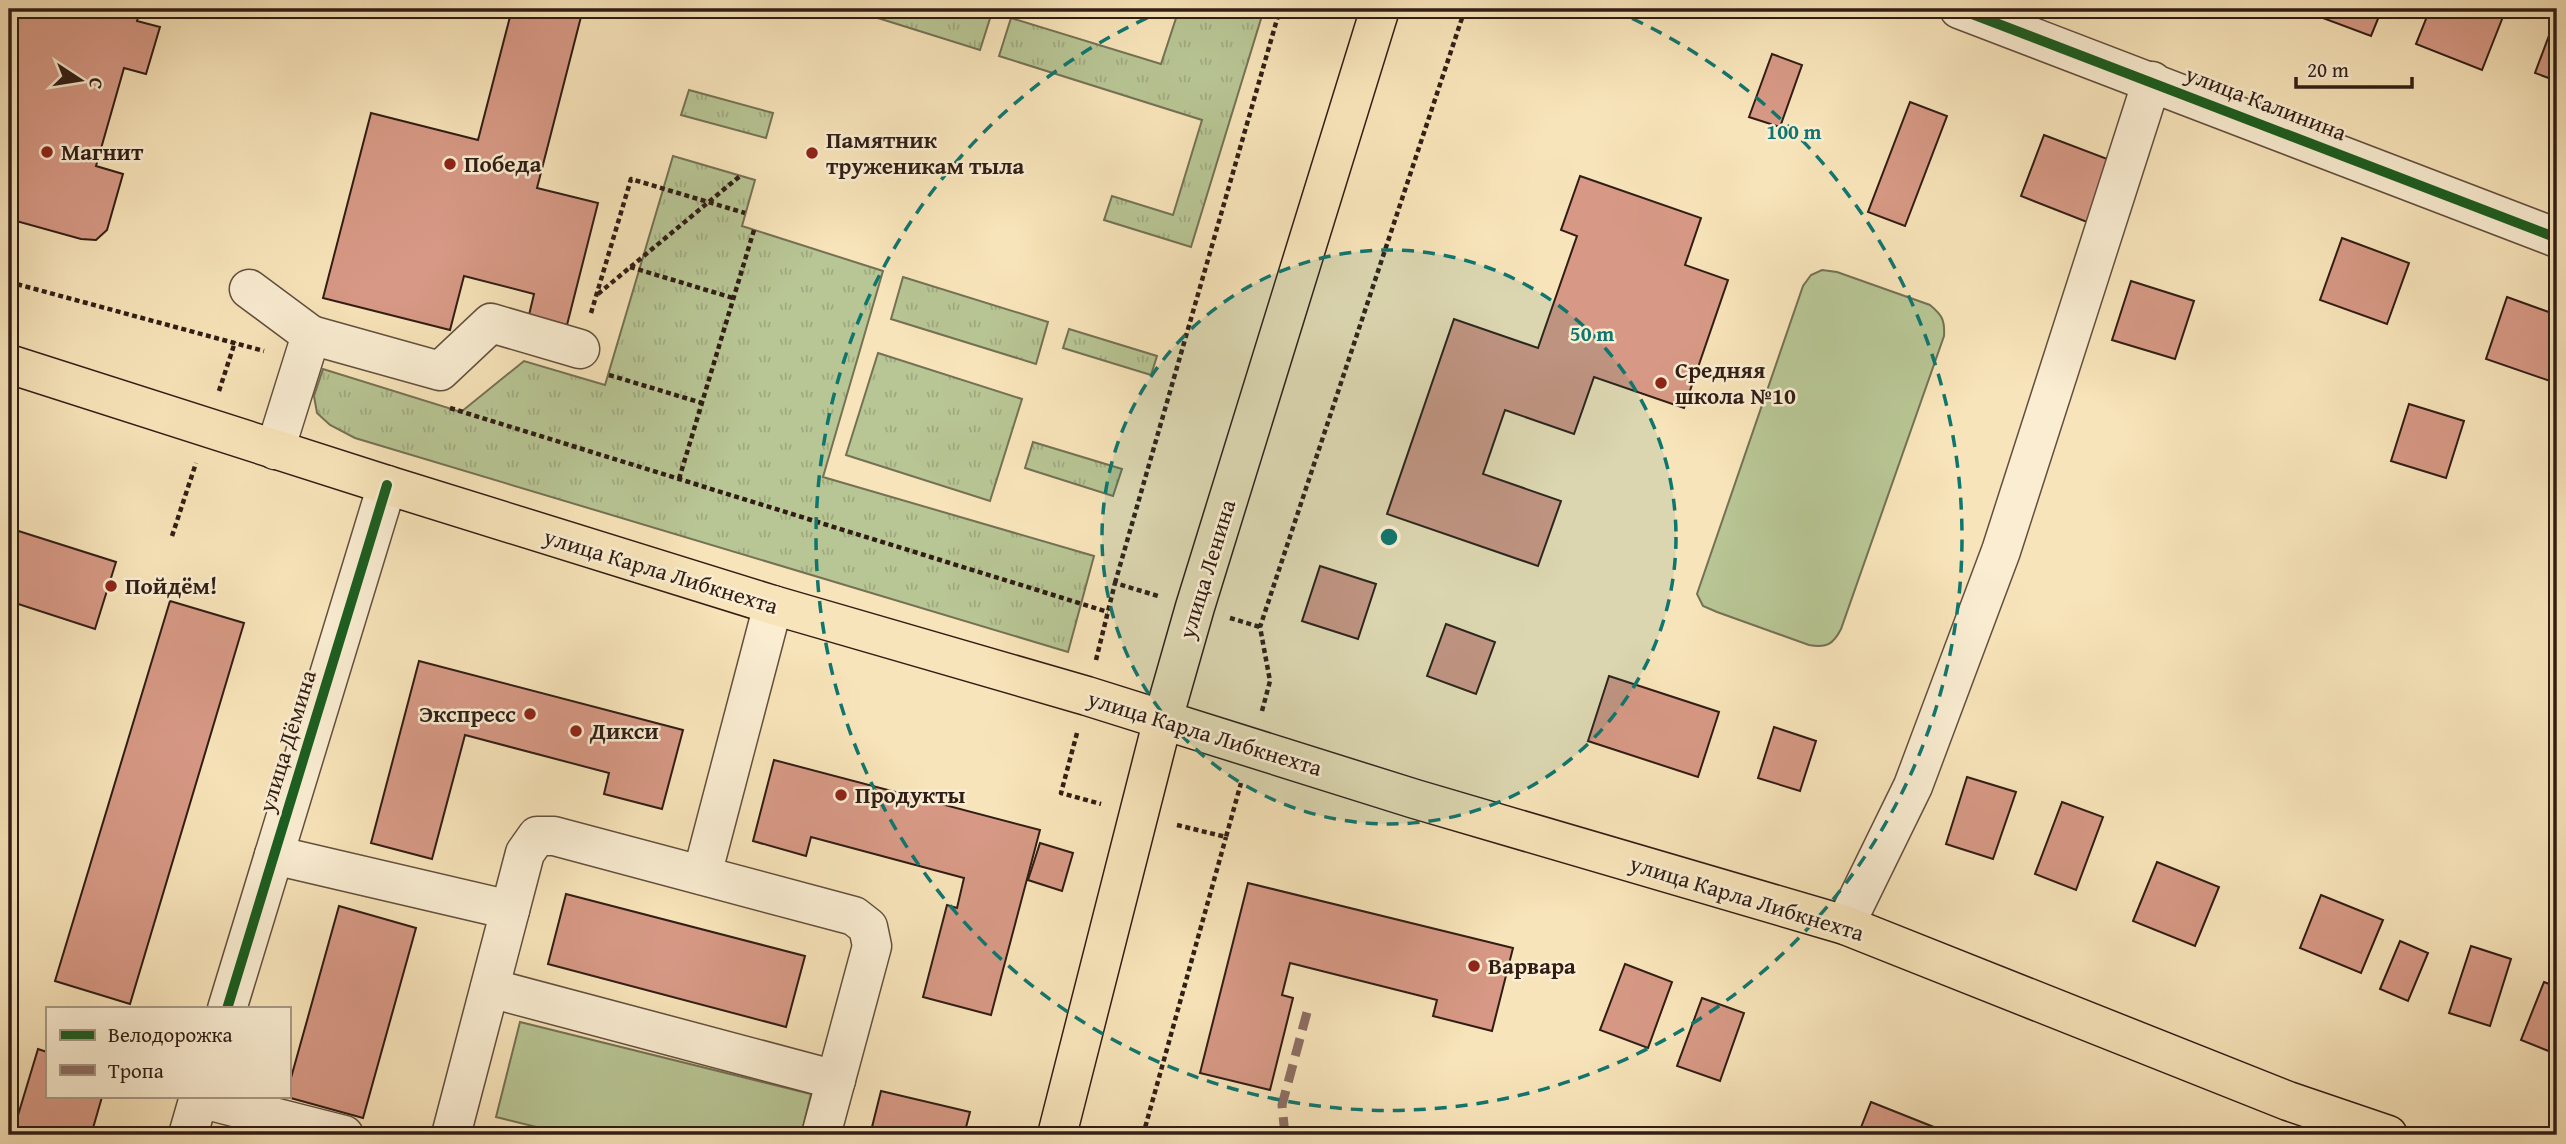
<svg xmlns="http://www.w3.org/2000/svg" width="2566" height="1144" viewBox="0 0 2566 1144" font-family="'Gentium Book Plus',serif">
  <defs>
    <pattern id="grass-tufts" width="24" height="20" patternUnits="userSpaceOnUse" patternTransform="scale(1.75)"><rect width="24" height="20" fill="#b8c594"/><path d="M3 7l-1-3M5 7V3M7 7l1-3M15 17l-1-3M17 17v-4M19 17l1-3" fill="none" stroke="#9ea97f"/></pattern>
  </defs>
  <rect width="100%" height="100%" fill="#f8e4ba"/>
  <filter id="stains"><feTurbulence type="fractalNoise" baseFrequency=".00286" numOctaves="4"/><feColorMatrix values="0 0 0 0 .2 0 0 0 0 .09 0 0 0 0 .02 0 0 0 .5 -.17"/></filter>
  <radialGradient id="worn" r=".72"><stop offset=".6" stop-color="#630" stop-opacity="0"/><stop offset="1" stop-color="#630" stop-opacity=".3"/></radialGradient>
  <g fill="url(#grass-tufts)" stroke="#747154" stroke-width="2">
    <path d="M 849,9 L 993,9 L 980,50 Z"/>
    <path d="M 1179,9 L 1264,9 L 1191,247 L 1104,220 L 1112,196 L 1173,215 L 1202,120 L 999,56 L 1011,18 L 1161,64 Z"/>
    <path d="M 689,90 L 773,113 L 766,138 L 681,115 Z"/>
    <path d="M 673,156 L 755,180 L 742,226 L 883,271 L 823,477 L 1094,556 L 1068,652 L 355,438 L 330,425 L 317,413 L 314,396 L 323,369 L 461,412 L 524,361 L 605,385 Z"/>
    <path d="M 903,277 L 1048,322 L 1036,364 L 891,319 Z"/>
    <path d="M 1069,329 L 1157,356 L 1151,375 L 1063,348 Z"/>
    <path d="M 878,353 L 1022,399 L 990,501 L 846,455 Z"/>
    <path d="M 1033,442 L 1122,469 L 1113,496 L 1025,468 Z"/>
  </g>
  <g fill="#b8c594" stroke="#747154" stroke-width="2">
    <path d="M 1822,270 L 1837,272 L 1930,305 C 1942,315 1945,320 1944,336 L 1841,629 C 1833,645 1826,648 1809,645 L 1717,612 L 1703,606 L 1697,594 L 1803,286 L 1811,275 Z"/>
    <path d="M 520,1022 L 811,1094 L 801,1135 L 569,1135 L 496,1117 Z"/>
  </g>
  <g fill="#d79985" stroke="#301d15" stroke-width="2">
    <path d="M 9,9 L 141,9 L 137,21 L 160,27 L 146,74 L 124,68 L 96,166 L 123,174 L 107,230 L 96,240 L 81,239 L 9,219 Z"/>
    <path d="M 512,9 L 583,9 L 537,188 L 598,203 L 567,325 L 529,315 L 534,294 L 464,276 L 450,330 L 323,298 L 371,113 L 478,140 Z"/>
    <path d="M 2323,9 L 2382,9 L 2371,36 L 2320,17 Z"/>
    <path d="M 2430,9 L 2506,9 L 2482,70 L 2416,44 Z"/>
    <path d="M 2557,14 L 2557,81 L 2535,73 Z"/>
    <path d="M 1772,54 L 1802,65 L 1780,127 L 1749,117 Z"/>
    <path d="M 1910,102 L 1947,116 L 1905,226 L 1868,212 Z"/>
    <path d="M 2044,135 L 2110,160 L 2087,222 L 2021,196 Z"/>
    <path d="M 1580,176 L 1701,218 L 1685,265 L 1728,280 L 1684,408 L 1594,377 L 1574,434 L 1505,410 L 1483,474 L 1561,501 L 1538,566 L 1387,514 L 1454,319 L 1538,348 L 1577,236 L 1561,230 Z"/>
    <path d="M 2342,238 L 2409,263 L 2387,324 L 2320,300 Z"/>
    <path d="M 2131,281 L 2194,301 L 2175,359 L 2112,340 Z"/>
    <path d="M 2507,297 L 2557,315 L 2557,370 L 2553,382 L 2486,359 Z"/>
    <path d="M 2409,404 L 2464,421 L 2446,478 L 2391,461 Z"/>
    <path d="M 9,528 L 116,562 L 95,629 L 9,601 Z"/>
    <path d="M 1320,566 L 1376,584 L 1358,639 L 1302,621 Z"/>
    <path d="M 170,601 L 244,623 L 130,1004 L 55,981 Z"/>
    <path d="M 1446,624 L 1495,642 L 1476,694 L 1427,676 Z"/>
    <path d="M 419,661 L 683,730 L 662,809 L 604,794 L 609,773 L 465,735 L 432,859 L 371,843 Z"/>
    <path d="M 1609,676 L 1719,712 L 1698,777 L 1588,741 Z"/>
    <path d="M 1774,727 L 1816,741 L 1800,791 L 1758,778 Z"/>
    <path d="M 774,760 L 1040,830 L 991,1015 L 923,997 L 947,905 L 957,908 L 964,878 L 811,837 L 806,856 L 753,841 Z"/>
    <path d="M 1967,777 L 2016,792 L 1993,859 L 1946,844 Z"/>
    <path d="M 2062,802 L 2103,817 L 2076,890 L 2035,874 Z"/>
    <path d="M 1040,843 L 1073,853 L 1062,891 L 1028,880 Z"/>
    <path d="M 2157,862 L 2219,887 L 2195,946 L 2133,921 Z"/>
    <path d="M 1248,883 L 1513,948 L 1492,1031 L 1433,1016 L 1437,1000 L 1290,963 L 1282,995 L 1293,998 L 1270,1090 L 1200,1073 Z"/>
    <path d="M 566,894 L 805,956 L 786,1027 L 548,964 Z"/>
    <path d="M 2321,895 L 2383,920 L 2361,973 L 2300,948 Z"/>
    <path d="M 339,906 L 416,928 L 363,1118 L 287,1097 L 289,1085 Z"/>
    <path d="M 2400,941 L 2428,953 L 2408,1001 L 2380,989 Z"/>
    <path d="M 2471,946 L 2511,959 L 2490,1026 L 2449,1013 Z"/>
    <path d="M 1625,964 L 1672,982 L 1648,1048 L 1600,1030 Z"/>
    <path d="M 2544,982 L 2557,987 L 2556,1054 L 2521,1040 Z"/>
    <path d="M 1702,998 L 1744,1013 L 1720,1081 L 1677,1066 Z"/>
    <path d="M 38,1049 L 47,1052 L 47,1097 L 102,1097 L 91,1135 L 12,1135 Z"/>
    <path d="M 881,1091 L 970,1112 L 964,1135 L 870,1135 Z"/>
    <path d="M 1871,1102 L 1954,1135 L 1858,1135 Z"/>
  </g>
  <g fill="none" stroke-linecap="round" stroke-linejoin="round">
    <defs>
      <g id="minor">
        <path d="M 1959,9 L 2557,238"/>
        <path d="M 249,289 L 311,335 L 275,450"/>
        <path d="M 311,335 L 440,371 L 491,323 L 580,349"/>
        <path d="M 274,855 L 510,910"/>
        <path d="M 702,875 L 773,605"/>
        <path d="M 1845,925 L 1913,786 L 2001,551 L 2152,81"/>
        <path d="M 490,988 L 836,1080"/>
        <path d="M 227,1009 L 387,485"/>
        <path d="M 199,1098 L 344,1135"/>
        <path d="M 188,1135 L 199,1097"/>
        <path d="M 451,1135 L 525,853 L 537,836 L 554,836 L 854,916 L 868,927 L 872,946 L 821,1135"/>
      </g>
      <g id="major">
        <path d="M 9,364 L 387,485 L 773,605 L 1087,696 L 1415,799 L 1845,925 L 2288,1101 L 2388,1135"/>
        <path d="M 1057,1135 L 1163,719 L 1195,607 L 1380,9"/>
      </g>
    </defs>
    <use href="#minor" stroke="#624f3e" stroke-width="41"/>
    <use href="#major" stroke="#301d15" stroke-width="41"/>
    <g stroke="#301d15" stroke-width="4.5" stroke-dasharray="5 3.5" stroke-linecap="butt">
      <path d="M 630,267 L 733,298"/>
      <path d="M 9,282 L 264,351"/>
      <path d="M 598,294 L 740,176"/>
      <path d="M 591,313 L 631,179 L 745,213"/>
      <path d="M 609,375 L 702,403"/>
      <path d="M 219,391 L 235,342"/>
      <path d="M 450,408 L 1108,612"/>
      <path d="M 679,479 L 754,230"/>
      <path d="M 172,536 L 196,463"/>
      <path d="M 1115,583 L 1280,9"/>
      <path d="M 1230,618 L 1260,627"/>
      <path d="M 1096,660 L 1115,583 L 1158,596"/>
      <path d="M 1262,711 L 1270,681 L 1260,627 L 1465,9"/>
      <path d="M 1077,733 L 1061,793 L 1101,804"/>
      <path d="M 1177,825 L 1226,837 L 1241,783"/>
      <path d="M 1143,1135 L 1226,837"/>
    </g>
    <use href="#minor" stroke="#faedd2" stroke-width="38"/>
    <use href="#major" stroke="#f8e4ba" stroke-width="38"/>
    <path stroke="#8d6e63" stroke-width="9" stroke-dasharray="18 9" stroke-linecap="butt" d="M 1285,1135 L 1282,1105 L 1309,1005"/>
    <defs>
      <g id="cycleway">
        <path d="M 1959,9 L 2557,238"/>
        <path d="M 227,1009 L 387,485"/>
      </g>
    </defs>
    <use href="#cycleway" stroke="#faedd2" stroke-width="15"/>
    <use href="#cycleway" stroke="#1b5e20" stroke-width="10"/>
  </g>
  <circle cx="1389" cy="537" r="287" fill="#0f766e" fill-opacity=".12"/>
  <g fill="none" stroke="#0f766e" stroke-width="3.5" stroke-dasharray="12 9">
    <circle cx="1389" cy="537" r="287"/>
    <path d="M1613 10A573 573 0 1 1 1165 10"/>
  </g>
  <g fill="#8f2418" stroke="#faedd2" stroke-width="2.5">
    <circle cx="47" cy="152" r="7"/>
    <circle cx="812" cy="153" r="7"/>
    <circle cx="450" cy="164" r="7"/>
    <circle cx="1661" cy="383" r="7"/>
    <circle cx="111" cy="586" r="7"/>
    <circle cx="530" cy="714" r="7"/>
    <circle cx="576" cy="731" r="7"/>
    <circle cx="841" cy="795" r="7"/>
    <circle cx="1474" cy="966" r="7"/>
  </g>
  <g text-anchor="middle" stroke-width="5" stroke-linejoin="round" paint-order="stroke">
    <g font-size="23" fill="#301d15" stroke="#faedd2">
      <text transform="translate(2266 103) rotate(21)" y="8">улица Калинина</text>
      <text transform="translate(1207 569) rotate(-73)" y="8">улица Ленина</text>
      <text transform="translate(661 571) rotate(17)" y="8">улица Карла Либкнехта</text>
      <text transform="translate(1205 733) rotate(17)" y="8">улица Карла Либкнехта</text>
      <text transform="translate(287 741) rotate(-73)" y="8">улица Дёмина</text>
      <text transform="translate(1747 898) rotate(17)" y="8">улица Карла Либкнехта</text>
    </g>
    <g font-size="23" font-weight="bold" fill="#301d15" stroke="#faedd2" text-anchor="start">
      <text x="826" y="148">Памятник<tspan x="826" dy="26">труженикам тыла</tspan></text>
      <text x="61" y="160">Магнит</text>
      <text x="464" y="172">Победа</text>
      <text x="1675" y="378">Средняя<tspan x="1675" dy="26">школа №10</tspan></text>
      <text x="125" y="594">Пойдём!</text>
      <text x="516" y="722" text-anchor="end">Экспресс</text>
      <text x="590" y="739">Дикси</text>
      <text x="855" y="803">Продукты</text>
      <text x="1488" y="974">Варвара</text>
    </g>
  </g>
  <circle cx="1389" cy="537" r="10" fill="#0f766e" stroke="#faedd2" stroke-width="3.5"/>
  <g font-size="21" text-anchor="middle" font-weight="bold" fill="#0f766e" stroke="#faedd2" stroke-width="5" stroke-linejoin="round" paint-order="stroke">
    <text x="1794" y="139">100 m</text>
    <text x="1592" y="341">50 m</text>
  </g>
  <rect width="2566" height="1144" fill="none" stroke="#f8e4ba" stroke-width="35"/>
  <rect x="10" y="10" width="2545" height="1123" fill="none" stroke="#301d15" stroke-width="3.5"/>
  <rect x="18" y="18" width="2531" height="1109" fill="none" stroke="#301d15" stroke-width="2"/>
  <rect x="46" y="1007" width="245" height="91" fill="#faedd2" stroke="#a99a86" stroke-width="2"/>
  <rect x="60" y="1030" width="35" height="10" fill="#1b5e20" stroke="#a99a86" stroke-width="2"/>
  <text x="108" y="1042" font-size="21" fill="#301d15">Велодорожка</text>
  <rect x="60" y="1065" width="35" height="10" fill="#8d6e63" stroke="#a99a86" stroke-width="2"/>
  <text x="108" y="1078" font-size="21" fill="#301d15">Тропа</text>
  <g transform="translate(80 80) rotate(102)" stroke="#faedd2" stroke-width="5" paint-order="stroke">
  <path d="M0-5L12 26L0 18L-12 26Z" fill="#301d15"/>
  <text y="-10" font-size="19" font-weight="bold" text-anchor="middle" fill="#301d15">С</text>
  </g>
  <path d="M2296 77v10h116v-10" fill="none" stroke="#301d15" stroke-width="3.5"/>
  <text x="2307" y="77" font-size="21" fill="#301d15" stroke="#faedd2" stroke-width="5" paint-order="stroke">20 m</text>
  <rect width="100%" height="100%" filter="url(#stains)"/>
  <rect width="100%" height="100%" fill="url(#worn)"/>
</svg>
